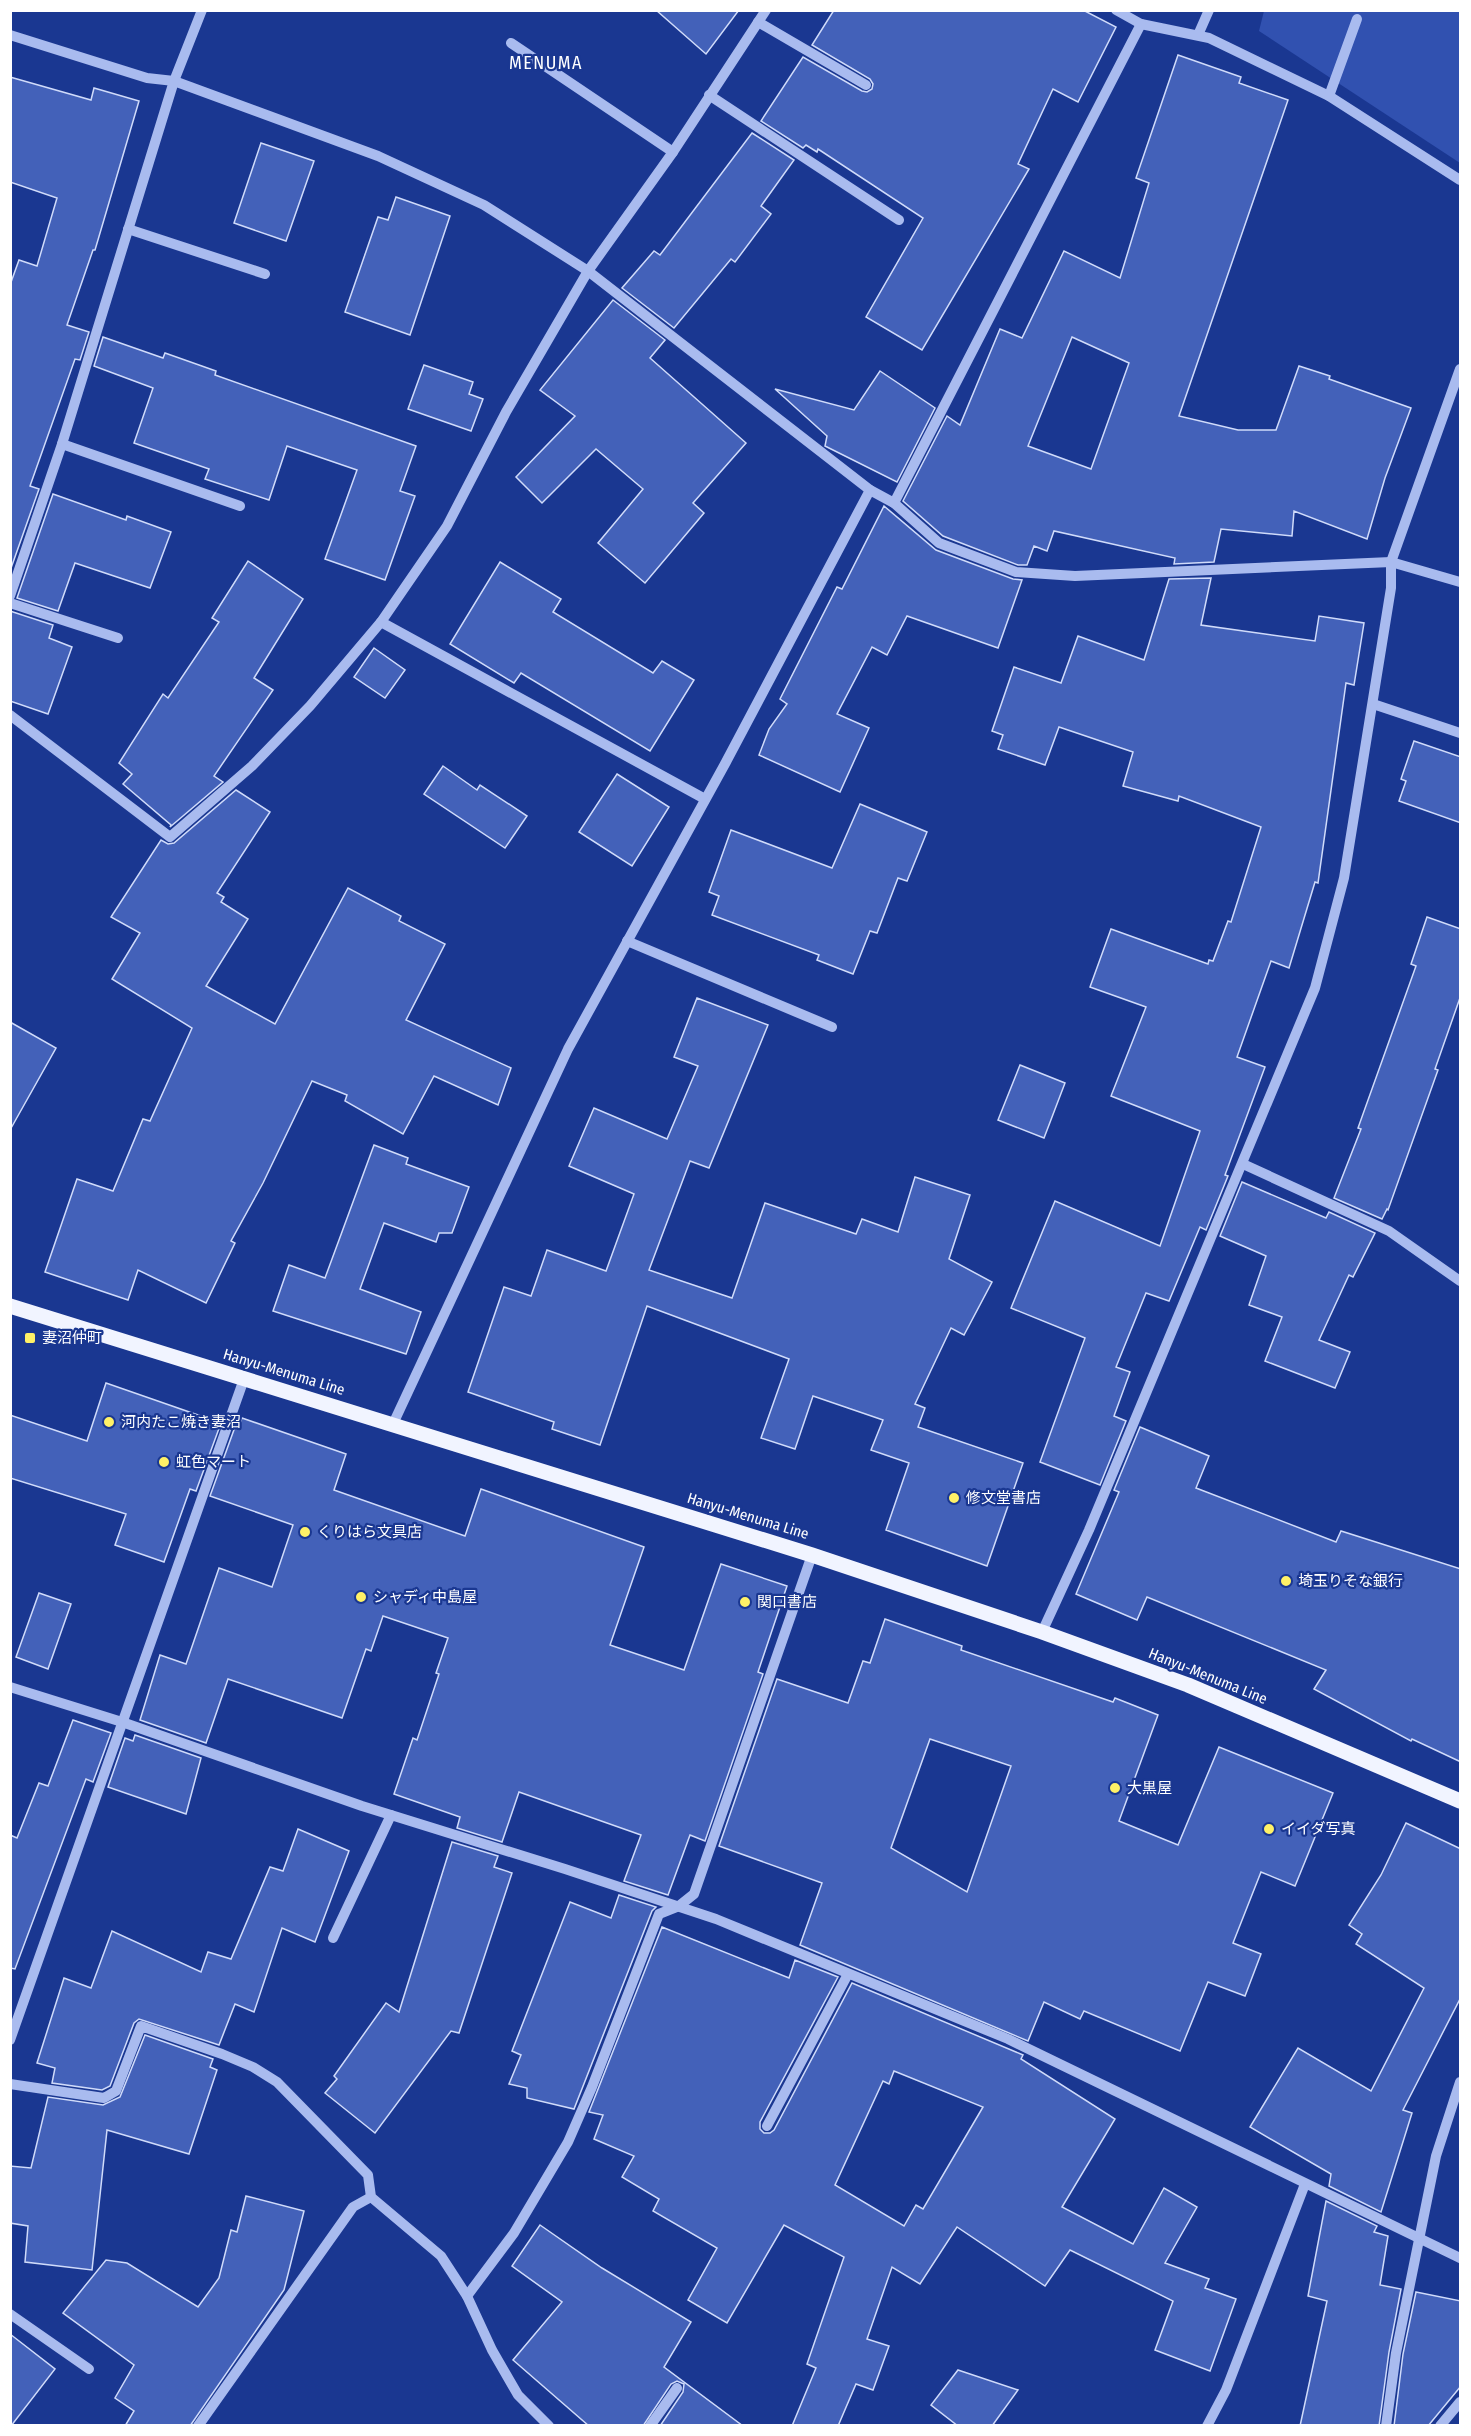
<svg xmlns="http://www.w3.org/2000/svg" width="1471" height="2436" viewBox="0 0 1471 2436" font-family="'Fira Sans Condensed','Noto Sans JP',sans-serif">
  <rect width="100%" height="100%" fill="#1a3791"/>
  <path fill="#3151b0" d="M 1264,11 L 1460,11 L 1460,163 L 1259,31 Z"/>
  <g fill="#4361b9" stroke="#d0dbfa" stroke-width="1.5" fill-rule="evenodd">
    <path d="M 656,10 L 739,10 L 706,54 Z"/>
    <path d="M 834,10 L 1083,10 L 1116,27 L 1078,102 L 1053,89 L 1018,164 L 1029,169 L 922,350 L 866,317 L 923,218 L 818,149 L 817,152 L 806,145 L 803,148 L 761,121 L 803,57 L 862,91 L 867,92 L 872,89 L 873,84 L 870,79 L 812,45 Z"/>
    <path d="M 1178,55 L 1241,77 L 1239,83 L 1288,100 L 1179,416 L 1238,430 L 1276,430 L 1299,366 L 1330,376 L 1329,379 L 1411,408 L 1385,478 L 1367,539 L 1294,511 L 1292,536 L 1221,529 L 1214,562 L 1174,564 L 1175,558 L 1054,531 L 1047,551 L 1034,546 L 1027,565 L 1018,565 L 943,536 L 903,501 L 947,416 L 960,425 L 1000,329 L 1022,338 L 1064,251 L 1120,278 L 1149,183 L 1136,178 ZM 1072,337 L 1129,363 L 1091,469 L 1028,446 Z"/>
    <path d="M 10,77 L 91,100 L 94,88 L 139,101 L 95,250 L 93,250 L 67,325 L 89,332 L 80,360 L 75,359 L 30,486 L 39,489 L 10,571 L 10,285 L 19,260 L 37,266 L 57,198 L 10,182 Z"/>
    <path d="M 752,133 L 794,160 L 761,206 L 771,214 L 735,262 L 731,259 L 674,328 L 622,288 L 654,251 L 660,255 Z"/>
    <path d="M 261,143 L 314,161 L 286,241 L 234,223 Z"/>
    <path d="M 396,197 L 450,216 L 410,335 L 345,312 L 378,217 L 388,220 Z"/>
    <path d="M 613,300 L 665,340 L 650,358 L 746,443 L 693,503 L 704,513 L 645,583 L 598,543 L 643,489 L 596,449 L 542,503 L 516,477 L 575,416 L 540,390 Z"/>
    <path d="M 103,337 L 163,358 L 165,353 L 216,371 L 215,375 L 416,446 L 400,491 L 415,496 L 385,580 L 325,559 L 357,470 L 287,446 L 269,500 L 205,479 L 209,469 L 134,443 L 153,388 L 94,366 Z"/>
    <path d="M 424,365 L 473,382 L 469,394 L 483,399 L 471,431 L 408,409 Z"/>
    <path d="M 880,371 L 935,408 L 897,482 L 825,446 L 827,436 L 775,389 L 854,410 Z"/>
    <path d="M 53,494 L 126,520 L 127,516 L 171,532 L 150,588 L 75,563 L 58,611 L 17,598 Z"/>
    <path d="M 884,506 L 936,550 L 1013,579 L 1022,580 L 998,648 L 907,616 L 887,655 L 872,647 L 837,714 L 869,728 L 840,792 L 759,755 L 769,729 L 787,704 L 780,699 L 837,587 L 842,589 Z"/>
    <path d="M 248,561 L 303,599 L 254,678 L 273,690 L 214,776 L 223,782 L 170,827 L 171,825 L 123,784 L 132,774 L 119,763 L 163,694 L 168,698 L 219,622 L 212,618 Z"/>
    <path d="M 500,562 L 561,599 L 553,612 L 653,673 L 662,661 L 694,680 L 650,751 L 521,673 L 514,683 L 450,644 Z"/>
    <path d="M 1211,578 L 1201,625 L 1315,641 L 1319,616 L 1364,623 L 1354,685 L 1346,683 L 1318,883 L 1315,882 L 1289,968 L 1271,961 L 1237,1057 L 1265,1067 L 1225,1175 L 1228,1176 L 1206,1230 L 1200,1227 L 1169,1301 L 1146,1293 L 1116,1367 L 1130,1372 L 1114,1416 L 1126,1421 L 1100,1485 L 1040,1462 L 1085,1338 L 1011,1308 L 1055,1201 L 1160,1246 L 1200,1131 L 1111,1096 L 1146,1007 L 1090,987 L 1111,929 L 1208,964 L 1209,960 L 1213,961 L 1228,921 L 1231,922 L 1261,827 L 1179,796 L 1178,801 L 1123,786 L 1133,752 L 1059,727 L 1045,765 L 998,749 L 1003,735 L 992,731 L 1014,667 L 1061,683 L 1078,636 L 1144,660 L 1169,579 Z"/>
    <path d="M 10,611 L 53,625 L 49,638 L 72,647 L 48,714 L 10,701 Z"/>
    <path d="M 374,648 L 405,670 L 385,698 L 354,677 Z"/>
    <path d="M 1414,741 L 1461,757 L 1461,823 L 1399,801 L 1406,781 L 1401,779 Z"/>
    <path d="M 443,766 L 477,790 L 480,785 L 527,816 L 505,848 L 424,794 Z"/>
    <path d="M 617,774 L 669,807 L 632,866 L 579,832 Z"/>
    <path d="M 236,790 L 270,812 L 217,893 L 224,897 L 221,902 L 248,919 L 206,986 L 275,1024 L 348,888 L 401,916 L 399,921 L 445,944 L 406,1020 L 511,1068 L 498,1105 L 434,1076 L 403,1134 L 345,1101 L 347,1095 L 312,1081 L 263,1183 L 231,1241 L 235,1243 L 206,1303 L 138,1270 L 128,1300 L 45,1272 L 77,1179 L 113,1191 L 143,1119 L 150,1121 L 192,1028 L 112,979 L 140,933 L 111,917 L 161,840 L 168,844 L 174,843 Z"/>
    <path d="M 860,804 L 927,832 L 907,881 L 898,878 L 877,933 L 870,931 L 853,974 L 817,960 L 819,955 L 712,915 L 719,896 L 709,892 L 731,830 L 832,868 Z"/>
    <path d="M 1427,917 L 1461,929 L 1461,995 L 1435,1069 L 1438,1070 L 1388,1210 L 1387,1209 L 1382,1219 L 1334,1198 L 1361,1129 L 1358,1128 L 1416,966 L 1411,964 Z"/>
    <path d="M 697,998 L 768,1025 L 709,1168 L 690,1161 L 649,1270 L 732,1298 L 765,1203 L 856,1234 L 862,1219 L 898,1232 L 915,1177 L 970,1195 L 949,1259 L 992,1282 L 964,1335 L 951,1328 L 915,1404 L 925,1408 L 918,1427 L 1023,1463 L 987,1566 L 886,1530 L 909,1463 L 871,1450 L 883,1420 L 813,1396 L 795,1449 L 761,1438 L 789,1359 L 647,1306 L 600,1445 L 552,1429 L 554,1422 L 468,1392 L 504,1287 L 531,1296 L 547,1250 L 606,1271 L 634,1194 L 569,1166 L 594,1108 L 667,1139 L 698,1066 L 674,1057 Z"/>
    <path d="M 10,1022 L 56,1048 L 10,1130 Z"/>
    <path d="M 1020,1065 L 1065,1083 L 1044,1138 L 998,1120 Z"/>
    <path d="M 374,1145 L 408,1158 L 406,1164 L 469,1187 L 452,1233 L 439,1233 L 436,1242 L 384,1223 L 360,1289 L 421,1312 L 406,1354 L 273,1311 L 289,1265 L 325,1278 Z"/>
    <path d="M 1242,1182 L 1326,1218 L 1329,1212 L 1375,1233 L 1353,1277 L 1349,1275 L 1319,1340 L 1350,1352 L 1335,1388 L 1265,1361 L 1282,1317 L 1249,1305 L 1266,1256 L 1220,1236 Z"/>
    <path d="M 106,1383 L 221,1423 L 196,1491 L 190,1489 L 164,1562 L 115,1545 L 126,1514 L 10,1478 L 10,1415 L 87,1441 Z"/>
    <path d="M 242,1418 L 346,1454 L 334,1490 L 465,1536 L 481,1489 L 644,1547 L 610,1645 L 684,1670 L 721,1564 L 787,1586 L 758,1672 L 763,1674 L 705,1841 L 690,1835 L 668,1895 L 624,1881 L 641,1835 L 519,1792 L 502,1842 L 457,1828 L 460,1817 L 394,1794 L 413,1738 L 417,1740 L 439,1674 L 436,1673 L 448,1638 L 383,1616 L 371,1651 L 366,1649 L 342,1718 L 228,1679 L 206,1743 L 140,1720 L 160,1655 L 186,1664 L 219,1568 L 272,1587 L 293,1525 L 210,1496 L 235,1427 L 238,1429 Z"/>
    <path d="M 1140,1427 L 1209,1456 L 1196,1488 L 1336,1542 L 1341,1531 L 1461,1569 L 1461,1762 L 1412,1739 L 1411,1741 L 1314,1689 L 1326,1670 L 1147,1597 L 1137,1620 L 1076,1594 L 1119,1492 L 1114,1490 Z"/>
    <path d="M 39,1593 L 71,1604 L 48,1669 L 16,1657 Z"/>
    <path d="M 885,1619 L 962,1646 L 961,1650 L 1113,1702 L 1115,1698 L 1158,1715 L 1119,1821 L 1178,1845 L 1219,1747 L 1333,1793 L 1295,1886 L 1261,1872 L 1233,1943 L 1261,1954 L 1245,1996 L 1208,1982 L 1180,2051 L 1084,2011 L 1080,2019 L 1044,2002 L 1028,2041 L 800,1945 L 822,1883 L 719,1846 L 777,1679 L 848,1703 L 863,1661 L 870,1663 ZM 930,1739 L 1011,1766 L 967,1892 L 891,1848 Z"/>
    <path d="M 73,1720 L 111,1733 L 93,1782 L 86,1779 L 15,1969 L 10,1968 L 10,1835 L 17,1838 L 39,1783 L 48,1786 Z"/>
    <path d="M 135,1735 L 201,1758 L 186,1814 L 108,1787 L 125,1738 L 133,1741 Z"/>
    <path d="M 1406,1823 L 1461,1849 L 1461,1997 L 1403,2110 L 1412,2113 L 1381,2212 L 1329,2186 L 1331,2174 L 1250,2127 L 1298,2048 L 1371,2091 L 1424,1988 L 1356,1944 L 1362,1934 L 1349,1925 L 1381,1875 Z"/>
    <path d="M 298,1829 L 349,1851 L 315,1942 L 282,1928 L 254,2012 L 235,2004 L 219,2045 L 139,2019 L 134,2023 L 110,2086 L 102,2090 L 52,2083 L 55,2068 L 37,2063 L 64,1978 L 91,1988 L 112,1931 L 201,1972 L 208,1952 L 231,1959 L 270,1867 L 283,1871 Z"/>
    <path d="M 452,1842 L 498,1856 L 494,1867 L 512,1873 L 459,2033 L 451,2031 L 375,2133 L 325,2093 L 337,2079 L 334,2076 L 386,2003 L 399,2012 Z"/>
    <path d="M 619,1895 L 656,1907 L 652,1911 L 574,2109 L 527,2098 L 527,2088 L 509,2084 L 521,2055 L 512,2051 L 570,1902 L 611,1918 Z"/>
    <path d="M 662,1927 L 789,1978 L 795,1960 L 838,1977 L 760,2122 L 760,2129 L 764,2133 L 770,2133 L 774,2130 L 852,1983 L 1023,2055 L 1021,2059 L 1115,2119 L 1062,2207 L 1133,2244 L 1164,2188 L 1197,2207 L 1165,2263 L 1209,2279 L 1205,2288 L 1236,2299 L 1210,2371 L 1155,2350 L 1173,2301 L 1070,2250 L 1045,2286 L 957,2227 L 920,2284 L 892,2267 L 867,2339 L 889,2346 L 873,2390 L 856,2384 L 838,2426 L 792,2426 L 816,2368 L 807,2364 L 844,2257 L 784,2225 L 727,2323 L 688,2300 L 717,2248 L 653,2211 L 659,2199 L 622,2177 L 634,2156 L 594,2139 L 603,2115 L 589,2112 ZM 894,2071 L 983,2107 L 923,2209 L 916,2205 L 904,2226 L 835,2185 L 883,2081 L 889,2084 Z"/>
    <path d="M 145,2035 L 213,2059 L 210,2067 L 217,2070 L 189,2154 L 107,2130 L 92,2270 L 25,2262 L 28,2226 L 10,2223 L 10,2166 L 31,2168 L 48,2097 L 103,2105 L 120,2097 Z"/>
    <path d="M 246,2196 L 304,2211 L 284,2290 L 190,2426 L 125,2426 L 134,2411 L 115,2398 L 134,2365 L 63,2313 L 106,2260 L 127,2263 L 198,2307 L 219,2278 L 231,2230 L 237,2232 Z"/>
    <path d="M 1326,2201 L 1377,2226 L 1374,2232 L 1388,2236 L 1380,2285 L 1401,2289 L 1389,2352 L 1379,2426 L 1300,2426 L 1327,2301 L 1308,2296 Z"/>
    <path d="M 540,2225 L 602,2268 L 691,2322 L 664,2367 L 743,2426 L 660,2426 L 683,2392 L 684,2384 L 677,2381 L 671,2384 L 643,2426 L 589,2426 L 513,2360 L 562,2302 L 512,2266 Z"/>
    <path d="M 1416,2292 L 1461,2301 L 1461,2386 L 1428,2426 L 1394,2426 L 1403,2354 Z"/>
    <path d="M 10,2334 L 55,2369 L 11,2426 L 10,2426 Z"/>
    <path d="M 958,2370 L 1018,2390 L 992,2426 L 958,2426 L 931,2405 Z"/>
  </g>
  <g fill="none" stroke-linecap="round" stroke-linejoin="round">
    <g stroke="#a9bbef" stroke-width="10">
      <path d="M 1116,10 L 1141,24 L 1209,38 L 1329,96 L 1460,180"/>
      <path d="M 758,22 L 866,85"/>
      <path d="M 10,35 L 147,78 L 174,81 L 378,156 L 484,205 L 588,271 L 870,490 L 894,503 L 939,543 L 1016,572 L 1075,576 L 1391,562 L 1460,582"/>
      <path d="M 1198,35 L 1209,10"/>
      <path d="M 511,43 L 673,152"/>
      <path d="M 709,95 L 899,220"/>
      <path d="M 1329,96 L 1357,19"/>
      <path d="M 128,229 L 265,274"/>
      <path d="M 62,444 L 240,506"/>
      <path d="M 894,503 L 1141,24"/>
      <path d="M 10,596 L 62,444 L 174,81 L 202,10"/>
      <path d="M 10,603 L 118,638"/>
      <path d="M 381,622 L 705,799"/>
      <path d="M 1373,704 L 1460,733"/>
      <path d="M 10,715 L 170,837 L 252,766 L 310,706 L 381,622 L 447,526 L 506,412 L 588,271 L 673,152 L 766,10"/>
      <path d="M 627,941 L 832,1027"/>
      <path d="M 1243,1164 L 1389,1231 L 1460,1281"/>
      <path d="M 393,1424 L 568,1049 L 726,762 L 870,490"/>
      <path d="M 1042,1632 L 1089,1530 L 1315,988 L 1344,878 L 1391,588 L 1391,562 L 1460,369"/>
      <path d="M 10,1687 L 122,1722 L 362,1806 L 565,1869 L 716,1919 L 1008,2039 L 1460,2258"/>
      <path d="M 333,1938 L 391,1815"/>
      <path d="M 10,2040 L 244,1379"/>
      <path d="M 10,2084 L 104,2098 L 116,2091 L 141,2026 L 222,2054 L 253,2067 L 277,2082 L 368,2175 L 371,2197 L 441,2256 L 467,2296 L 492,2350 L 518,2395 L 549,2426"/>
      <path d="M 767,2126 L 848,1974"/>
      <path d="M 467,2296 L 514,2233 L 568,2142 L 592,2087 L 659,1914 L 679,1906 L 694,1894 L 812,1555"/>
      <path d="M 10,2314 L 89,2369"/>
      <path d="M 198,2426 L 353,2207 L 371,2197"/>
      <path d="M 650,2426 L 677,2388"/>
      <path d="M 1207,2426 L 1226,2390 L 1305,2184"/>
      <path d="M 1386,2426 L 1396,2353 L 1436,2156 L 1460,2082"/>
      <path d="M 1440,2426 L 1460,2402"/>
    </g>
    <path stroke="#f1f4ff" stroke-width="15" d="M 10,1306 L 812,1555 L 1042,1632 L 1188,1685 L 1460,1801"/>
  </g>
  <g fill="#fff167" stroke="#1a3791" stroke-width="2">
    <rect x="24" y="1332" width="12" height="12" rx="3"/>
    <circle cx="109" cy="1422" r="6"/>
    <circle cx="164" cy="1462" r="6"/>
    <circle cx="954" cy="1498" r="6"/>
    <circle cx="305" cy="1532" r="6"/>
    <circle cx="1286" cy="1581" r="6"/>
    <circle cx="361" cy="1597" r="6"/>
    <circle cx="745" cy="1602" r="6"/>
    <circle cx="1115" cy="1788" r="6"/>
    <circle cx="1269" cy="1829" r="6"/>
  </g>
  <g text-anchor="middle" stroke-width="4.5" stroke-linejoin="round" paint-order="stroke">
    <g font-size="15" fill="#fff" stroke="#1a3791" text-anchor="start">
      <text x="42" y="1343">妻沼仲町</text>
      <text x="121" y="1427">河内たこ焼き妻沼</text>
      <text x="176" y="1467">虹色マート</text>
      <text x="966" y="1503">修文堂書店</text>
      <text x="317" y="1537">くりはら文具店</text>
      <text x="1298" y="1586">埼玉りそな銀行</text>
      <text x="373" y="1602">シャディ中島屋</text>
      <text x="757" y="1607">関口書店</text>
      <text x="1127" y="1793">大黒屋</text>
      <text x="1281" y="1834">イイダ写真</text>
    </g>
    <g font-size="15" fill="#fff" stroke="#1a3791">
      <text transform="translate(284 1372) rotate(17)" y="5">Hanyu-Menuma Line</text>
      <text transform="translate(748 1516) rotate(17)" y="5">Hanyu-Menuma Line</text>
      <text transform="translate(1208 1676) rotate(22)" y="5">Hanyu-Menuma Line</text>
    </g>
    <g font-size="18" letter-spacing="1.5" fill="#fff" stroke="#1a3791">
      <text x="546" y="69">MENUMA</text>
    </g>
  </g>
  <rect width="1471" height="2436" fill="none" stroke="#ffffff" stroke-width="24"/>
</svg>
